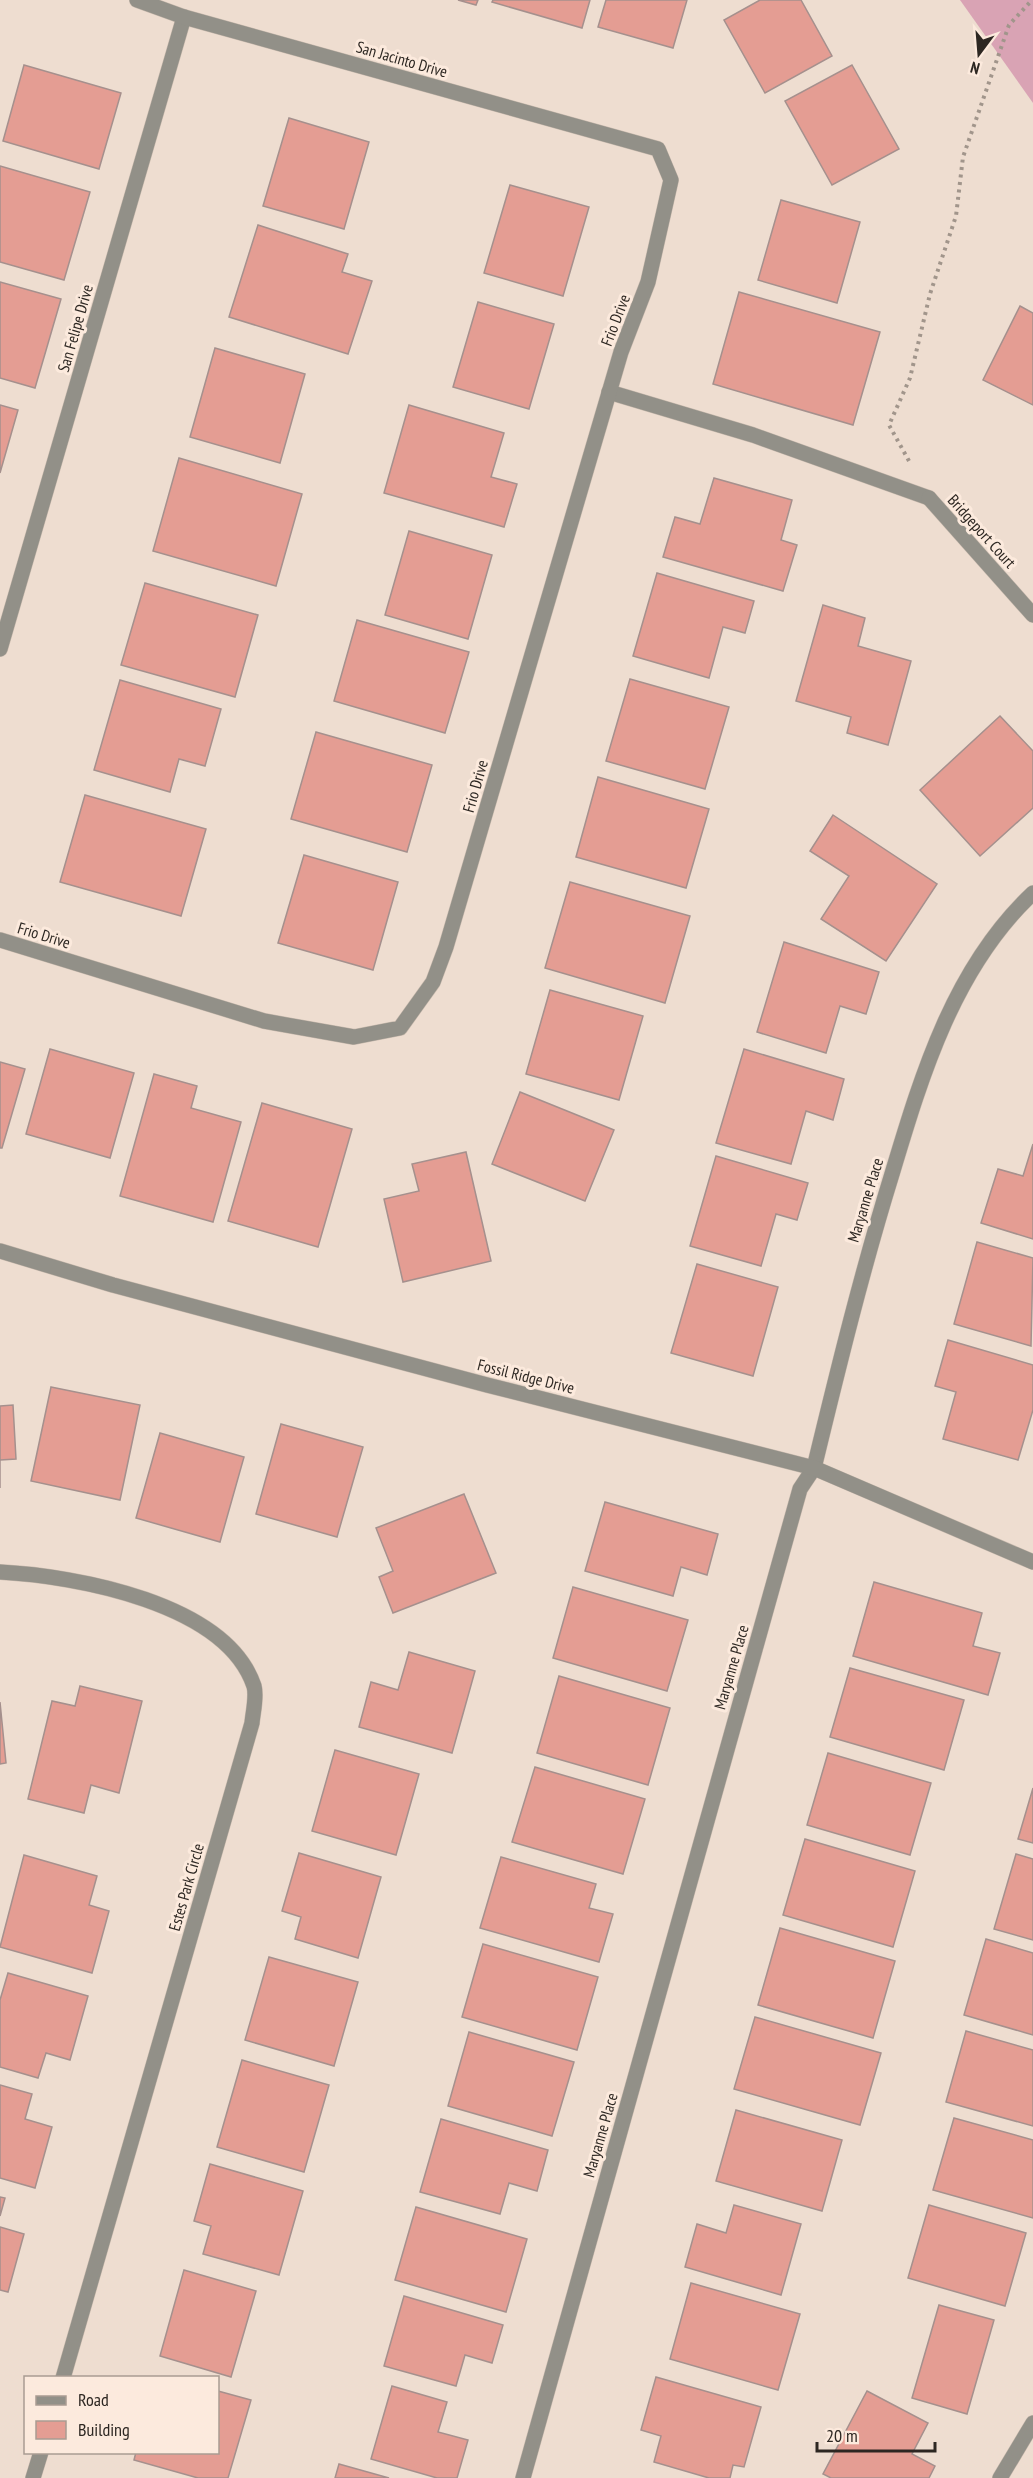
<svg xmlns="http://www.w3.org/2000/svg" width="1033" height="2478" viewBox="0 0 1033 2478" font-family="'PT Sans Narrow',sans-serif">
  <rect width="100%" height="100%" fill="#eeddd0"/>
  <path fill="#d9a3b4" d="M 960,0 L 1033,0 L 1033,103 Z"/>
  <g fill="#e49d93" stroke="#a5908d" stroke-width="1.5">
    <path d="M 458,0 L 478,0 L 476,5 Z"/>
    <path d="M 493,0 L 590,0 L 582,28 L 492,2 Z"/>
    <path d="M 606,0 L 687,0 L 673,48 L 598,27 Z"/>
    <path d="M 760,0 L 801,0 L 832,56 L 765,93 L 724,20 Z"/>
    <path d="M 24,65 L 121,93 L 99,169 L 3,141 Z"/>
    <path d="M 852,65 L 899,149 L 832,185 L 785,101 Z"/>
    <path d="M 289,118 L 369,142 L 344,229 L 263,206 Z"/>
    <path d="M 0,166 L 90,192 L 64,280 L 0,262 Z"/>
    <path d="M 510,185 L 589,207 L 563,296 L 484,273 Z"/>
    <path d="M 781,200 L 860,222 L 837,303 L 758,280 Z"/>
    <path d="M 258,225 L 348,254 L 342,272 L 372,281 L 348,354 L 229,317 Z"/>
    <path d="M 0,282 L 61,299 L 35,388 L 0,378 Z"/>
    <path d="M 739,292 L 880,332 L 853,425 L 713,384 Z"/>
    <path d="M 478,302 L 554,324 L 529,409 L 453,387 Z"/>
    <path d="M 1020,306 L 1033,313 L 1033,405 L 983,380 Z"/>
    <path d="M 215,348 L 305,374 L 280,463 L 190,437 Z"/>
    <path d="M 0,405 L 18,410 L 0,473 Z"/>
    <path d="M 409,405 L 504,433 L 491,477 L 517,484 L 504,527 L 384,493 Z"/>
    <path d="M 179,458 L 302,494 L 276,586 L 153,551 Z"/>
    <path d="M 714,478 L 792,500 L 781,540 L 797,545 L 783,591 L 663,557 L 675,517 L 700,524 Z"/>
    <path d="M 409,531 L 492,555 L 468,639 L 385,615 Z"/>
    <path d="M 657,573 L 754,601 L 745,633 L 723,627 L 709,678 L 633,656 Z"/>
    <path d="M 145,583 L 258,615 L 235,697 L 121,665 Z"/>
    <path d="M 823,605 L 865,618 L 858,646 L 911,661 L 888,745 L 847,733 L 851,717 L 796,701 Z"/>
    <path d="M 357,620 L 469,652 L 445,733 L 334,701 Z"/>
    <path d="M 630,679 L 729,707 L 705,789 L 606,761 Z"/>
    <path d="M 120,680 L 221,709 L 205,766 L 179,759 L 170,792 L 94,770 Z"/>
    <path d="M 1000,716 L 1033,751 L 1033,808 L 980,856 L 920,790 Z"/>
    <path d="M 316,732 L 432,765 L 407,852 L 291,819 Z"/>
    <path d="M 598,777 L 709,809 L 686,888 L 576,857 Z"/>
    <path d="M 85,795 L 206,829 L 181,916 L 60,882 Z"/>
    <path d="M 833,815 L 937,884 L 886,961 L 821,919 L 849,876 L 810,851 Z"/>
    <path d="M 304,855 L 398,882 L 373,970 L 278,943 Z"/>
    <path d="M 570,882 L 690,916 L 665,1003 L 545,968 Z"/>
    <path d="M 784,942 L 879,972 L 866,1014 L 840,1006 L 826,1053 L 757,1032 Z"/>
    <path d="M 550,990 L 643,1016 L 619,1100 L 526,1074 Z"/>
    <path d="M 50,1049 L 134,1073 L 110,1158 L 26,1134 Z"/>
    <path d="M 744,1049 L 844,1079 L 833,1120 L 806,1111 L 791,1164 L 716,1143 Z"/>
    <path d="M 0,1062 L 25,1069 L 2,1148 L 0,1148 Z"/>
    <path d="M 154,1074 L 197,1086 L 191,1108 L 241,1122 L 213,1222 L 120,1196 Z"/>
    <path d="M 520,1092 L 614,1130 L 585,1201 L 492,1164 Z"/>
    <path d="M 262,1103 L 352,1129 L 318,1247 L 228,1221 Z"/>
    <path d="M 1033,1144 L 1033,1239 L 981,1223 L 998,1169 L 1023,1176 Z"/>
    <path d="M 466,1152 L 491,1261 L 403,1282 L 384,1199 L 419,1191 L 412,1164 Z"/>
    <path d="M 716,1156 L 808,1183 L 797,1220 L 776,1214 L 761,1266 L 690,1246 Z"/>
    <path d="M 977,1242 L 1033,1258 L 1031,1346 L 954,1324 Z"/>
    <path d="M 697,1264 L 778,1287 L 753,1376 L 671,1353 Z"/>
    <path d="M 948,1340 L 1033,1365 L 1033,1410 L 1018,1460 L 943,1439 L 956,1392 L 935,1386 Z"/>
    <path d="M 51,1387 L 140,1405 L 120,1500 L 31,1481 Z"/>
    <path d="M 13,1405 L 16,1459 L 0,1460 L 0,1488 L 0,1406 Z"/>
    <path d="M 281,1424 L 363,1447 L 337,1537 L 256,1514 Z"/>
    <path d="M 160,1433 L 244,1457 L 220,1542 L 136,1518 Z"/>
    <path d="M 464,1494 L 496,1573 L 393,1613 L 379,1577 L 393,1571 L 376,1528 Z"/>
    <path d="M 605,1502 L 718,1534 L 707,1575 L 681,1567 L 673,1596 L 585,1571 Z"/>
    <path d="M 874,1582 L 982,1613 L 973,1646 L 1000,1653 L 988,1695 L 853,1656 Z"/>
    <path d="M 573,1587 L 688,1620 L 667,1691 L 553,1658 Z"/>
    <path d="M 409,1652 L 475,1671 L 452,1753 L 359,1727 L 371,1682 L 398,1690 Z"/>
    <path d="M 850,1668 L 964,1700 L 944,1770 L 830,1737 Z"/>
    <path d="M 559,1676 L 670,1708 L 648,1785 L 537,1753 Z"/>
    <path d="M 80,1686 L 142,1701 L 119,1793 L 91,1785 L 84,1813 L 28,1799 L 52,1701 L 75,1706 Z"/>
    <path d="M 0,1702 L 6,1763 L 0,1764 Z"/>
    <path d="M 335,1750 L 419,1774 L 396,1855 L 312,1831 Z"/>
    <path d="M 828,1753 L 931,1783 L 910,1855 L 807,1825 Z"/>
    <path d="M 535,1767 L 645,1799 L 623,1874 L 512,1842 Z"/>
    <path d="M 1033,1788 L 1033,1843 L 1018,1839 Z"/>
    <path d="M 805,1839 L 915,1871 L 893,1947 L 783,1915 Z"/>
    <path d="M 299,1853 L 381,1877 L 358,1958 L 295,1939 L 301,1917 L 282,1911 Z"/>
    <path d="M 1016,1854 L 1033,1859 L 1033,1940 L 994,1929 Z"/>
    <path d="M 24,1855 L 97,1876 L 89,1905 L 109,1911 L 92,1973 L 0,1947 Z"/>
    <path d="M 501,1857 L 596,1884 L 589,1908 L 613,1914 L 599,1962 L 480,1928 Z"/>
    <path d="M 780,1928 L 895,1961 L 873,2038 L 758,2005 Z"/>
    <path d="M 986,1939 L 1033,1953 L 1033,2035 L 964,2015 Z"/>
    <path d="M 483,1944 L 598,1977 L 577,2050 L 462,2017 Z"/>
    <path d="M 269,1957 L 358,1982 L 334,2066 L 245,2040 Z"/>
    <path d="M 8,1973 L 88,1996 L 70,2060 L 46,2053 L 38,2078 L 0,2067 L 0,2000 Z"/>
    <path d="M 755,2017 L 881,2053 L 860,2125 L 734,2089 Z"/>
    <path d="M 966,2031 L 1033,2050 L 1033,2126 L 946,2102 Z"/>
    <path d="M 469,2032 L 574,2062 L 552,2136 L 448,2106 Z"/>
    <path d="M 242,2060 L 329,2085 L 304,2172 L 217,2147 Z"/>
    <path d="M 0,2085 L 32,2094 L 25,2119 L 52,2127 L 35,2188 L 0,2178 Z"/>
    <path d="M 736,2110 L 842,2140 L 822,2211 L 716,2181 Z"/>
    <path d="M 954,2118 L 1033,2140 L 1033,2218 L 933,2190 Z"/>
    <path d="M 441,2119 L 548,2150 L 537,2191 L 509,2183 L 500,2214 L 420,2192 Z"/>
    <path d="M 210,2164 L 303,2191 L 279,2275 L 203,2254 L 211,2226 L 194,2221 Z"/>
    <path d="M 0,2197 L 5,2198 L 0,2216 Z"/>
    <path d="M 734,2205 L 801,2224 L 781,2295 L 685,2267 L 697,2224 L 726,2233 Z"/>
    <path d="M 929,2205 L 1026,2233 L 1005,2306 L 908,2278 Z"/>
    <path d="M 416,2207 L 527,2239 L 506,2312 L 395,2280 Z"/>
    <path d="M 0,2227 L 24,2234 L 8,2292 L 0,2290 Z"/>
    <path d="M 184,2270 L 256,2291 L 231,2377 L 160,2356 Z"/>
    <path d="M 691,2283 L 800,2314 L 778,2390 L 670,2359 Z"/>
    <path d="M 404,2296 L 503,2325 L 492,2363 L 465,2355 L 456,2386 L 384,2366 Z"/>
    <path d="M 939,2305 L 994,2320 L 967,2414 L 912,2398 Z"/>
    <path d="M 656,2377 L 761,2407 L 744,2467 L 733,2465 L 730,2478 L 709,2478 L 654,2462 L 661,2436 L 641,2430 Z"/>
    <path d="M 392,2386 L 447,2402 L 438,2432 L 468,2440 L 457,2478 L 437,2478 L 371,2459 Z"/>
    <path d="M 218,2391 L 251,2400 L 228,2478 L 198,2478 L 134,2460 L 136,2452 L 218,2452 Z"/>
    <path d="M 867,2391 L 928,2423 L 912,2454 L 935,2466 L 929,2478 L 831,2478 L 823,2474 Z"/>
    <path d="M 339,2464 L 389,2478 L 335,2478 Z"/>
  </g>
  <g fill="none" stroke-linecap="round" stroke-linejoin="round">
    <defs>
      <path id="service" d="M 609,392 L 753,435 L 929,498"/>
      <g id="minor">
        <path d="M 929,498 L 1033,615"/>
        <path d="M 0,649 L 184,17"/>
        <path d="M 0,940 L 264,1021 L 354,1037 L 400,1028 L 433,982 L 446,947 L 621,352 L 648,282 L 671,180 L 658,149 L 184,17 L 137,0"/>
        <path d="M 0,1572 C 76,1576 226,1603 254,1686 C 257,1696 253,1712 252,1723 L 63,2378"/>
        <path d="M 33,2478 L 41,2452"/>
        <path d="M 523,2478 L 800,1489 L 814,1468 C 838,1369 862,1271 892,1174 C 922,1074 954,967 1033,893"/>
        <path d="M 1000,2478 L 1033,2423"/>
      </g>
      <path id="tertiary" d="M 0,1251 L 113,1285 L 487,1385 L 814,1468 L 1033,1562"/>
    </defs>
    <use href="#service" stroke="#c7b9ad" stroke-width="16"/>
    <use href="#minor" stroke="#c7b9ad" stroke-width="16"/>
    <use href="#tertiary" stroke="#c7b9ad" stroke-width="16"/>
    <path stroke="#a1958b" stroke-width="4" stroke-dasharray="3 4.5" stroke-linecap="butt" d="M 909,461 L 889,425 L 910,378 L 930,294 L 956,216 L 963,157 L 1009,25 L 1032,0"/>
    <use href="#service" stroke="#929088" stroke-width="15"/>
    <use href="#minor" stroke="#929088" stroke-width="15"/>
    <use href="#tertiary" stroke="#929088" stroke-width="15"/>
  </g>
  <g text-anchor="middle" stroke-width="6" stroke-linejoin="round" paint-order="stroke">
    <g font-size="16" fill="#2d2722" stroke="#fceadd">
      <text transform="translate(402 59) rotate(16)" y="6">San Jacinto Drive</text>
      <text transform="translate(615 320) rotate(-69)" y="6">Frio Drive</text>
      <text transform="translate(75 328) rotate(-74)" y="6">San Felipe Drive</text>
      <text transform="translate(982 531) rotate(48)" y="6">Bridgeport Court</text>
      <text transform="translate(475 786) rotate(-74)" y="6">Frio Drive</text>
      <text transform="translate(44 935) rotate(17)" y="6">Frio Drive</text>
      <text transform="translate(865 1200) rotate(-73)" y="6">Maryanne Place</text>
      <text transform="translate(526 1376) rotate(14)" y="6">Fossil Ridge Drive</text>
      <text transform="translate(731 1667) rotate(-74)" y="6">Maryanne Place</text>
      <text transform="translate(186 1887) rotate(-74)" y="6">Estes Park Circle</text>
      <text transform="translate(600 2135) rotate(-74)" y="6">Maryanne Place</text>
    </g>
  </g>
  <rect x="24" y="2376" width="195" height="78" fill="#fceadd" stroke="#a99c92" stroke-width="1.5"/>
  <rect x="36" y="2396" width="30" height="9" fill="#929088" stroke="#a99c92" stroke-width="1.5"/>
  <text x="78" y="2406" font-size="18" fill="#2d2722">Road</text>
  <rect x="36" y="2421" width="30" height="18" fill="#e49d93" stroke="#a99c92" stroke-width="1.5"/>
  <text x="78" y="2436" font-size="18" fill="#2d2722">Building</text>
  <g transform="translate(979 54) rotate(196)" stroke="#fceadd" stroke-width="4.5" paint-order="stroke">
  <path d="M0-4.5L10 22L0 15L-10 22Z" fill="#2d2722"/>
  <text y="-9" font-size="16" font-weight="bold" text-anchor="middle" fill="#2d2722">N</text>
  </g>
  <path d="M817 2442v9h118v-9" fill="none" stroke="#2d2722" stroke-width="3"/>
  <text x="826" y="2442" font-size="18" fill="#2d2722" stroke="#fceadd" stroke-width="4.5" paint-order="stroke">20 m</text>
</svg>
